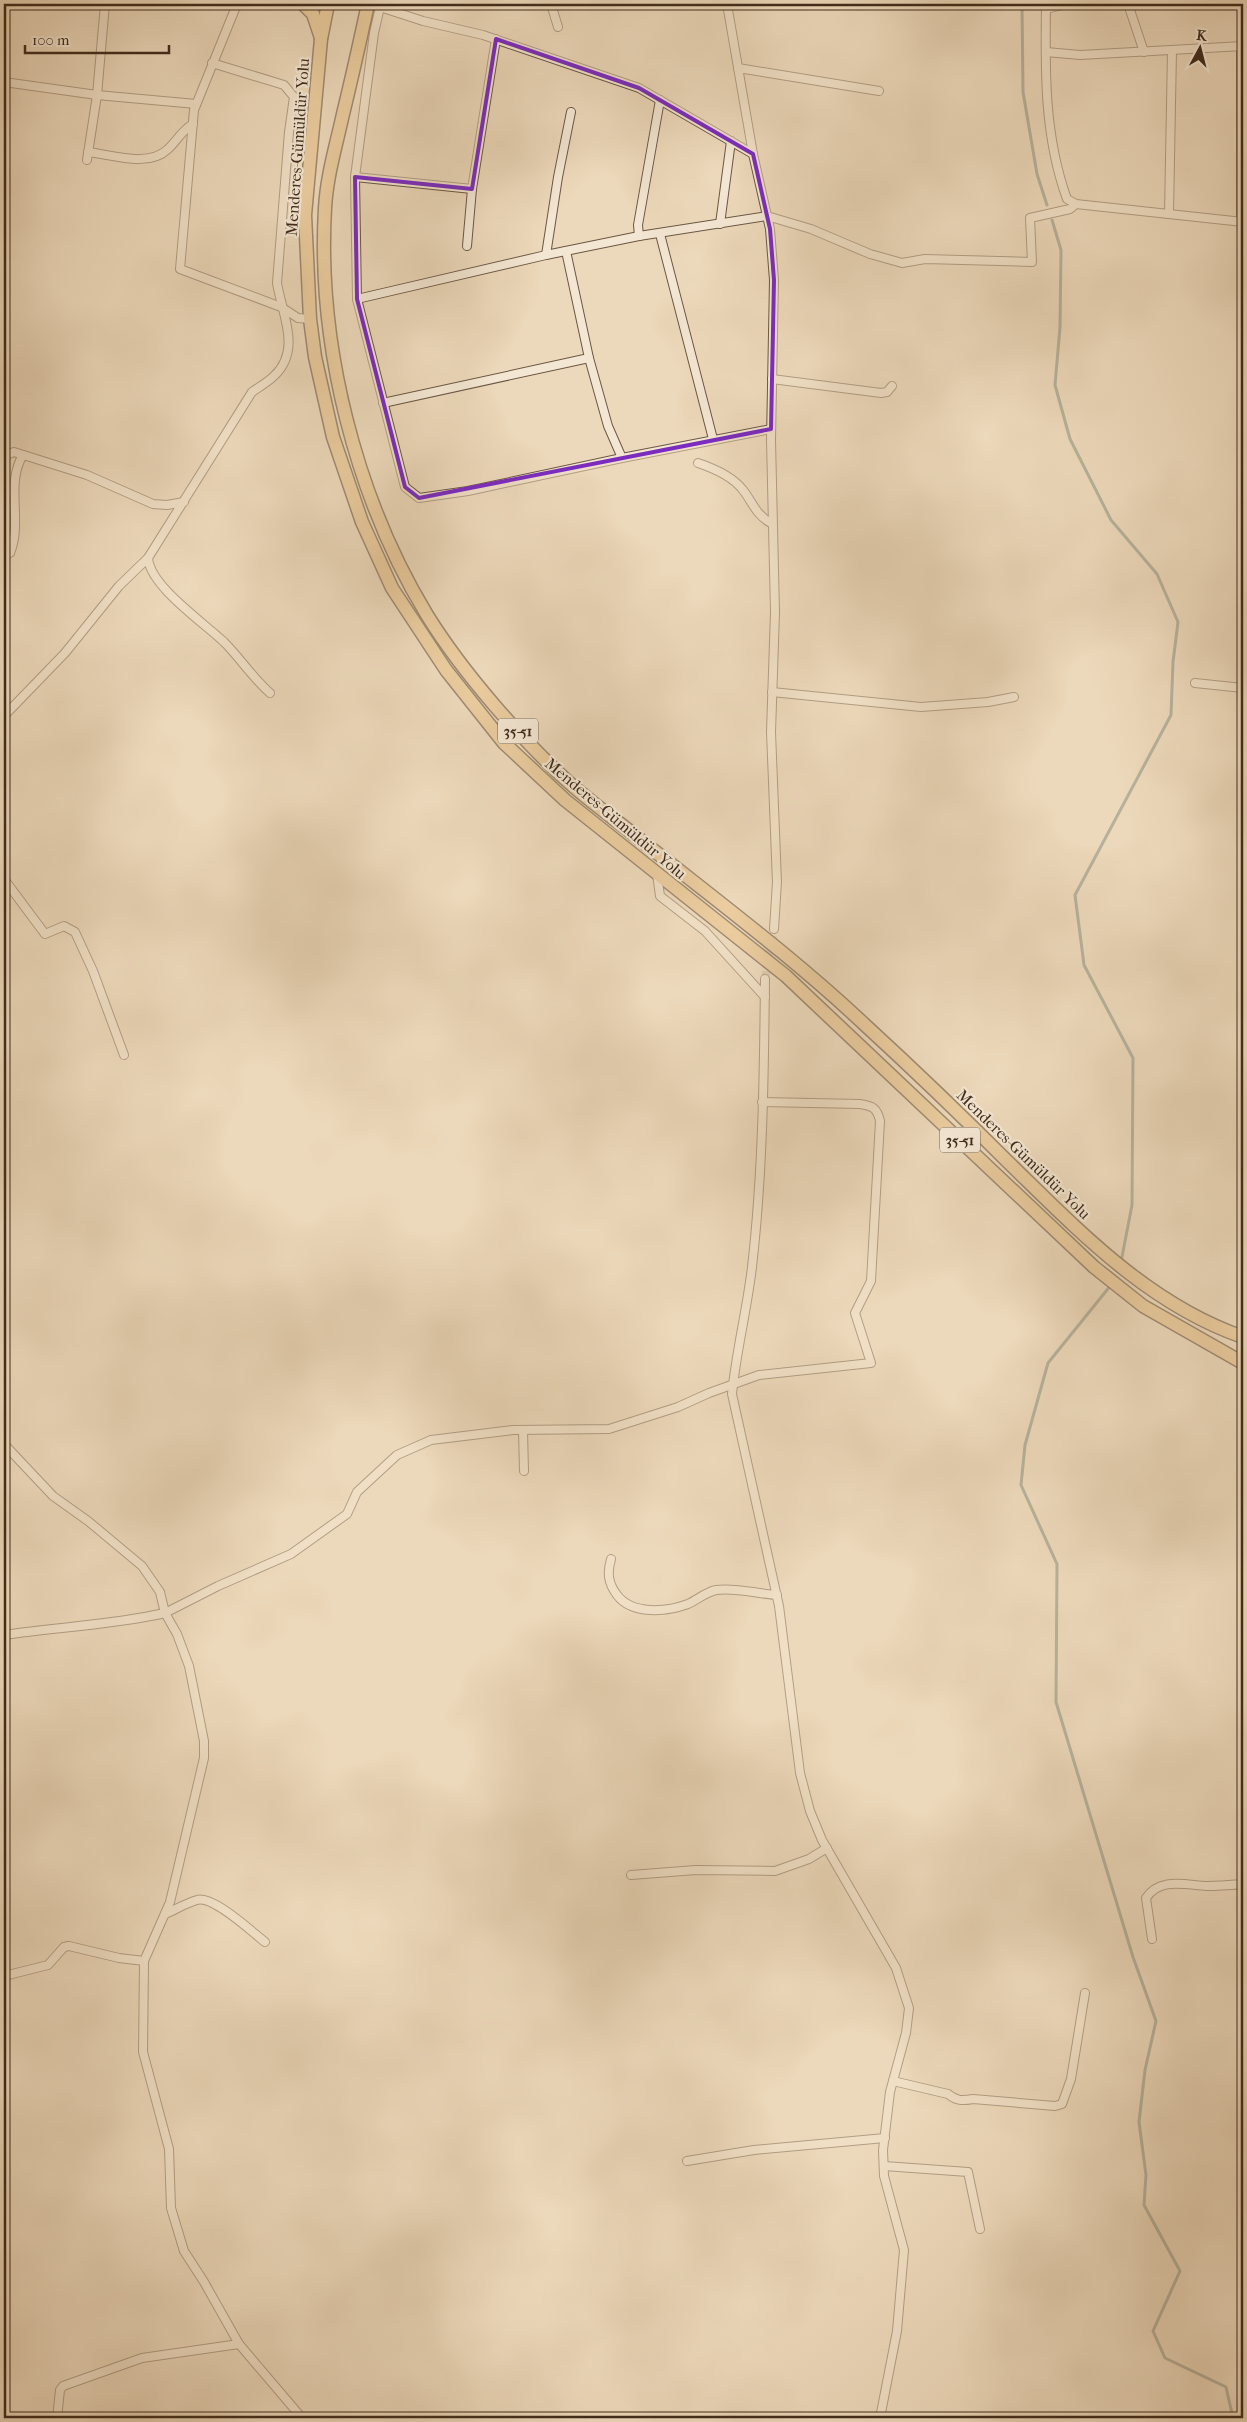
<svg xmlns="http://www.w3.org/2000/svg" width="1247" height="2422" viewBox="0 0 1247 2422" font-family="'IM FELL French Canon',serif">
  <rect width="100%" height="100%" fill="#ecd8ba"/>
  <filter id="stains"><feTurbulence type="fractalNoise" baseFrequency=".004" numOctaves="4"/><feColorMatrix values="0 0 0 0 .2 0 0 0 0 .09 0 0 0 0 .02 0 0 0 .5 -.17"/></filter>
  <radialGradient id="worn" r=".72"><stop offset=".6" stop-color="#630" stop-opacity="0"/><stop offset="1" stop-color="#630" stop-opacity=".3"/></radialGradient>
  <g fill="none" stroke-linecap="round" stroke-linejoin="round">
    <g stroke="#758176" stroke-width="3">
      <path d="M 1022,4 L 1023,92 L 1037,174 L 1047,205"/>
      <path d="M 1052,220 L 1061,250 L 1060,327 L 1055,385 L 1070,439 L 1111,520 L 1157,574 L 1178,622 L 1173,662 L 1171,715 L 1075,895 L 1084,965 L 1133,1058 L 1132,1205 L 1121,1262"/>
      <path d="M 1111,1285 L 1048,1363 L 1025,1445 L 1021,1485 L 1057,1564 L 1056,1702 L 1133,1957 L 1156,2021 L 1145,2070 L 1139,2122 L 1146,2175 L 1144,2205 L 1180,2271 L 1153,2331 L 1165,2358 L 1226,2387 L 1233,2418"/>
    </g>
    <path stroke="#cab69a" stroke-width="8" stroke-dasharray="8 4" stroke-linecap="butt" d="M 765,979 L 774,929"/>
    <defs>
      <g id="street">
        <path d="M 237,4 L 194,110 L 180,269 L 281,307 L 298,318 L 310,319"/>
        <path d="M 551,4 L 558,27"/>
        <path d="M 727,4 L 753,154 L 770,229 L 774,280 L 771,440 L 775,612 L 771,732 L 777,882 L 774,929"/>
        <path d="M 1046,4 C 1045,70 1044,136 1067,199 L 1076,204 L 1243,222"/>
        <path d="M 1128,4 L 1144,52"/>
        <path d="M 1046,9 L 1066,4"/>
        <path d="M 1241,46 L 1241,221"/>
        <path d="M 1046,52 L 1080,55 L 1243,46"/>
        <path d="M 212,63 L 284,85 L 294,97 L 289,132 L 277,283 C 282,314 302,350 274,376 C 268,382 259,387 252,392 L 148,558 C 150,586 203,622 224,642 C 240,658 252,677 270,693"/>
        <path d="M 738,68 L 879,91"/>
        <path d="M 4,82 L 97,95 L 196,104"/>
        <path d="M 88,152 C 113,155 148,168 168,149 C 177,141 181,131 193,124"/>
        <path d="M 87,160 L 97,95 L 105,4"/>
        <path d="M 355,177 L 472,189"/>
        <path d="M 1169,214 L 1172,50"/>
        <path d="M 720,224 L 731,141"/>
        <path d="M 660,234 L 713,439"/>
        <path d="M 639,236 L 638,225 L 660,100"/>
        <path d="M 467,246 L 472,189 L 496,39"/>
        <path d="M 566,251 L 589,358 L 608,426 L 622,458 L 771,429"/>
        <path d="M 546,255 L 558,177 L 571,112"/>
        <path d="M 357,299 L 546,255 L 639,236 L 767,216 L 811,229 L 870,254 L 902,263 L 925,259 L 1032,262 L 1030,218 L 1070,209 L 1076,204"/>
        <path d="M 772,379 L 881,393 L 887,392 L 892,386"/>
        <path d="M 383,403 L 589,358"/>
        <path d="M 622,458 L 468,491 L 419,498 L 405,487 L 357,299 L 355,177 L 374,33 L 380,7 L 423,21 L 483,35 L 639,88 L 753,154"/>
        <path d="M 698,463 C 713,468 733,477 743,490 C 753,503 756,515 771,523"/>
        <path d="M 4,467 L 6,455 L 14,452 L 87,475 L 153,504 L 167,505 L 184,502"/>
        <path d="M 4,547 L 10,553 C 23,521 5,484 23,455"/>
        <path d="M 1195,683 L 1243,688"/>
        <path d="M 772,692 L 921,707 L 988,702 L 1014,697"/>
        <path d="M 4,716 L 65,653 L 119,586 L 148,558"/>
        <path d="M 657,874 L 660,896 L 705,931 L 765,997"/>
        <path d="M 4,879 L 45,934 L 64,926 L 75,932 L 93,971 L 124,1055"/>
        <path d="M 765,979 C 764,1075 763,1171 752,1267 C 747,1310 736,1352 732,1394 L 779,1606 L 800,1773 L 810,1811 L 822,1840 L 896,1968 L 909,2008 L 906,2033 L 890,2092 L 883,2150 L 884,2176 L 904,2250 L 897,2331 L 880,2418"/>
        <path d="M 523,1430 L 524,1471"/>
        <path d="M 4,1444 L 53,1496 L 88,1521 L 142,1566 L 160,1592 L 165,1613 L 218,1586 L 291,1554 L 347,1514 L 357,1492 L 397,1455 L 431,1440 L 513,1430 L 609,1429 L 678,1407 L 709,1393 L 759,1375 L 871,1363 L 855,1313 L 871,1281 L 880,1121 C 877,1108 873,1106 860,1104 L 762,1102"/>
        <path d="M 611,1559 C 607,1573 608,1583 617,1595 C 632,1615 666,1612 688,1604 C 697,1600 706,1592 716,1590 C 735,1587 758,1594 777,1595"/>
        <path d="M 4,1635 C 58,1627 112,1625 165,1613 L 177,1634 L 189,1666 L 204,1741 L 204,1758 L 170,1902 L 144,1961 L 143,2052 L 169,2149 L 171,2208 L 184,2251 L 204,2282 L 239,2344 L 302,2418"/>
        <path d="M 631,1875 L 696,1870 L 775,1871 L 809,1859 L 827,1848"/>
        <path d="M 165,1914 C 175,1910 186,1903 197,1900 C 213,1895 252,1932 265,1942"/>
        <path d="M 1152,1939 L 1146,1898 C 1160,1877 1185,1885 1207,1886 C 1219,1886 1231,1885 1243,1884"/>
        <path d="M 4,1976 L 48,1965 L 64,1947 L 69,1946 L 119,1958 L 144,1961"/>
        <path d="M 893,2081 L 948,2094 C 957,2101 962,2101 973,2099 L 1055,2106 L 1062,2104 L 1071,2079 L 1085,1993"/>
        <path d="M 687,2161 L 754,2150 L 885,2138"/>
        <path d="M 884,2166 L 968,2172 L 980,2229"/>
        <path d="M 57,2418 L 60,2390 L 63,2386 L 142,2358 L 239,2344"/>
      </g>
      <g id="primary">
        <path d="M 303,4 L 313,14 L 321,38"/>
        <path d="M 328,4 L 321,39 L 305,215 L 310,319 L 315,357 L 333,437 L 362,522 L 392,588 L 446,670 L 504,743 L 565,800 L 786,976 L 1094,1267 L 1143,1306 L 1243,1363"/>
        <path d="M 368,4 C 360,41 352,77 343,114 C 336,146 327,175 325,208 C 317,345 356,498 427,615 C 463,673 523,742 574,787 C 596,806 620,823 642,841 C 717,901 794,958 864,1024 C 913,1069 961,1115 1008,1162 C 1079,1231 1148,1304 1243,1337"/>
      </g>
    </defs>
    <use href="#street" stroke="#6b5744" stroke-width="10"/>
    <use href="#primary" stroke="#402c1c" stroke-width="15"/>
    <use href="#street" stroke="#f3e6d2" stroke-width="8"/>
    <use href="#primary" stroke="#e6bc7d" stroke-width="12"/>
  </g>
  <path d="M0 0H1247V2422H0ZM 496,39 L 639,88 L 753,154 L 770,229 L 774,280 L 771,429 L 419,498 L 405,487 L 357,299 L 355,177 L 472,189 Z" fill="#ecd8ba" fill-opacity=".55" fill-rule="evenodd"/>
  <path fill="none" stroke="#7b2cbf" stroke-width="4" stroke-linejoin="round" d="M 496,39 L 639,88 L 753,154 L 770,229 L 774,280 L 771,429 L 419,498 L 405,487 L 357,299 L 355,177 L 472,189 Z"/>
  <g text-anchor="middle" stroke-width="4.5" stroke-linejoin="round" paint-order="stroke">
    <g fill="#f3e6d2" stroke="#766453" stroke-width="1">
      <rect x="498" y="718.5" width="40" height="25" rx="4"/>
      <rect x="940" y="1127.5" width="40" height="25" rx="4"/>
    </g>
    <g font-size="15" font-weight="bold" fill="#402c1c">
      <text x="518" y="736">35-51</text>
      <text x="960" y="1145">35-51</text>
    </g>
    <g font-size="16" fill="#402c1c" stroke="#f3e6d2">
      <text transform="translate(297 147) rotate(-86)" y="6">Menderes-Gümüldür Yolu</text>
      <text transform="translate(616 818) rotate(40)" y="6">Menderes-Gümüldür Yolu</text>
      <text transform="translate(1024 1154) rotate(44)" y="6">Menderes-Gümüldür Yolu</text>
    </g>
  </g>
  <rect width="1247" height="2422" fill="none" stroke="#ecd8ba" stroke-width="20"/>
  <rect x="5" y="5" width="1237" height="2412" fill="none" stroke="#402c1c" stroke-width="2.5"/>
  <rect x="10" y="10" width="1227" height="2402" fill="none" stroke="#402c1c"/>
  <g transform="translate(1200 48) rotate(7)" stroke="#f3e6d2" stroke-width="4" paint-order="stroke">
  <path d="M0-4L9 19L0 12L-9 19Z" fill="#402c1c"/>
  <text y="-8" font-size="14" font-weight="bold" text-anchor="middle" fill="#402c1c">K</text>
  </g>
  <path d="M25 45v8h144v-8" fill="none" stroke="#402c1c" stroke-width="2.5"/>
  <text x="32" y="45" font-size="15" fill="#402c1c" stroke="#f3e6d2" stroke-width="4" paint-order="stroke">100 m</text>
  <rect width="100%" height="100%" filter="url(#stains)"/>
  <rect width="100%" height="100%" fill="url(#worn)"/>
</svg>
